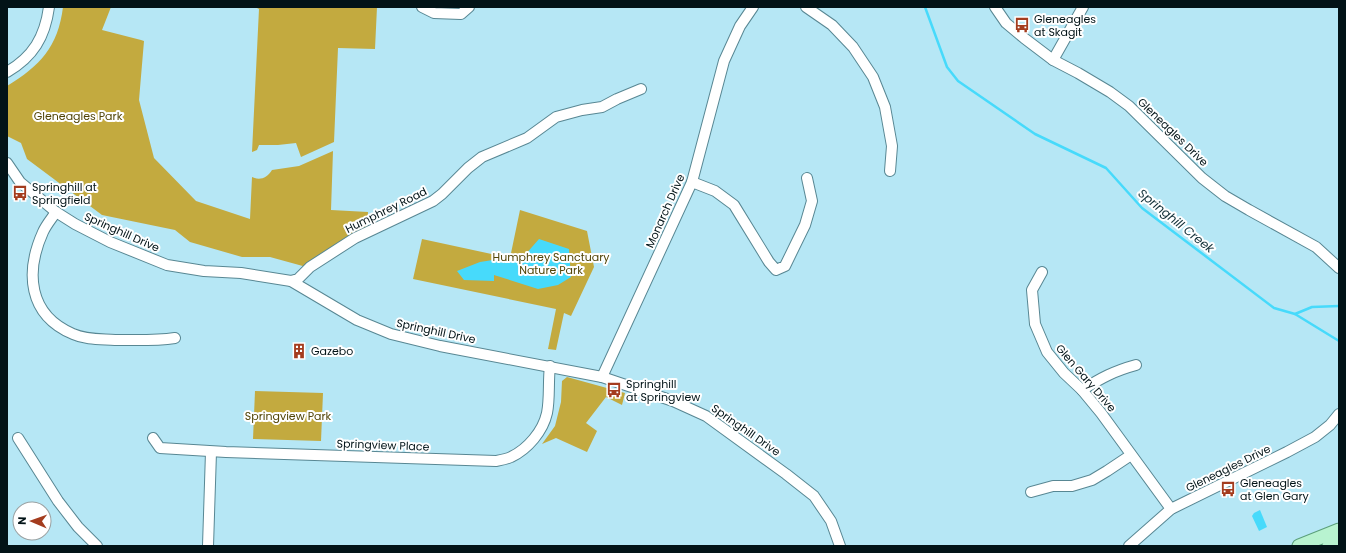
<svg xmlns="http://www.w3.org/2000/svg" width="1346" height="553" viewBox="0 0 1346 553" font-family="Poppins,sans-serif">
  <rect width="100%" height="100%" fill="#b6e7f5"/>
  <g fill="#c3aa3f">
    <path d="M 63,7 L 111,7 L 102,30 L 141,40 L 144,41 L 139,100 L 154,158 L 196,201 L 250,219 L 252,177 C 260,181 267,178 272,170 L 299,166 L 333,151 L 331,210 L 368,212 L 367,233 L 310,268 L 270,257 L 242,257 L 190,242 L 175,230 L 102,215 L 27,159 L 21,143 L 7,136 L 7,86 C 40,66 58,47 63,7 Z"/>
    <path d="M 255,7 L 377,7 L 375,49 L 338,48 L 334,142 L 301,157 L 296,143 L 278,145 L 259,145 L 257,150 L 252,152 L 259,9 Z"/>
    <path d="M 520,210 L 587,231 L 594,267 L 571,316 L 564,313 L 556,350 L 548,349 L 556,309 L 413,279 L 422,239 L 510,258 Z"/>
    <path d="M 567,377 L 625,393 L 622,405 L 606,397 L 586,423 L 597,431 L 587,452 L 556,438 L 542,444 L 555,426 L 561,402 L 562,381 Z"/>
    <path d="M 255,391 L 323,393 L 321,441 L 253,439 Z"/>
  </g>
  <g fill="#47dafb">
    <path d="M 539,239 L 569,249 L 571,277 L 558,285 L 538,289 L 494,275 L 494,281 L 464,280 L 457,271 L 480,262 L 525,255 Z"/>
    <path d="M 1260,510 L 1267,527 L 1259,531 L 1252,516 L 1254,513 Z"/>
  </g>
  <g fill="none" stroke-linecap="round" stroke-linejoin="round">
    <g stroke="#47dafb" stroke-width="2.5">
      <path d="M 925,7 L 947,67 L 958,81 L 1035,134 L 1106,168 L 1142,208 L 1274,308 L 1295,314 L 1312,307 L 1339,306"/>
      <path d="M 1295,314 L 1339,341"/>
    </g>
    <defs>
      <g id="minor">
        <path d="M 422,7 L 434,13 L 461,14 L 469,7"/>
        <path d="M 806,7 L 832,25 L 853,47 L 873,77 L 885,107 L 892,146 L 890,171"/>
        <path d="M 995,7 L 1006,23 L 1024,38 L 1053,60 L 1078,73 L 1110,92 L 1129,106 L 1202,178 L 1225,196 L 1249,210 L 1316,247 L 1339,268"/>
        <path d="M 1053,60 L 1083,7"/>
        <path d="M 7,72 C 33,57 45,37 49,7"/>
        <path d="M 7,163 L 20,182 L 56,212 L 75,224 L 110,242 L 167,265 L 204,271 L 241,273 L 291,281 L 357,320 L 391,334 L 440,346 L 602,377 L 673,401 L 706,416 L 786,474 L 814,496 L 831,521 L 840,546"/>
        <path d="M 692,182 L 715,191 L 734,205 L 769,262 L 776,270 L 785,266 L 805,225 L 812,201 L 807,178"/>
        <path d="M 56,212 C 52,218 46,225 43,232 C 25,272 28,315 73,334 C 86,340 101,339 115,340 C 136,340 155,341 175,338"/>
        <path d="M 1042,272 L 1032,290 L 1035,324 L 1047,352 L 1064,373 L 1082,390 L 1101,413 L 1171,509"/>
        <path d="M 291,281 L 298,279 L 310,267 L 355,238 L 433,201 L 442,194 L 468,168 L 482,157 L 527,138 L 556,117 L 582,110 L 602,107 L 617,99 L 641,89"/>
        <path d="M 602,377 L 692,182 L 724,61 L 740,26 L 753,7"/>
        <path d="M 1082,390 C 1101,378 1114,371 1136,365"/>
        <path d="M 18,438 L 58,501 L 78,527 L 97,546"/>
        <path d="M 153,438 L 160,448 L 226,452 L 496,461 C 501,460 507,459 511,457 C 528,449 543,431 547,413 C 550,398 548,381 550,366"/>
        <path d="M 1031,492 L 1053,486 L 1072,486 L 1092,480 L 1107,471 L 1131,455"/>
        <path d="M 208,546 L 211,452"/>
        <path d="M 1129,546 L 1171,509 L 1287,452 L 1315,437 L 1330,425 L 1339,414"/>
      </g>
      <g id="major">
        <path d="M 1299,546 L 1339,530"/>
        <path d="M 1329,546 L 1339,542"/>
      </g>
    </defs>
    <use href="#minor" stroke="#588793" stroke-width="12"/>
    <use href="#major" stroke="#5a9f7a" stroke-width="15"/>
    <use href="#minor" stroke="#fff" stroke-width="10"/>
    <use href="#major" stroke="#b8f3d0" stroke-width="13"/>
  </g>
  <defs>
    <symbol id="bus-bare" viewBox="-9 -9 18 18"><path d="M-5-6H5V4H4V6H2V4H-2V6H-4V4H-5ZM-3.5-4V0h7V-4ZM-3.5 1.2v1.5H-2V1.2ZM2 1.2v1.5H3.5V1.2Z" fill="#a43c1e" stroke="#fff" stroke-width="2.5" paint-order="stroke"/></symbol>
    <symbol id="building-bare" viewBox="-9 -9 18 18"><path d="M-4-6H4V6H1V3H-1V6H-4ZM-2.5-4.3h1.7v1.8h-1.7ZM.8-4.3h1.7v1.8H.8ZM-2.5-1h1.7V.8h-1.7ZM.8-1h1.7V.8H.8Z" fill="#a43c1e" stroke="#fff" stroke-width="2.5" paint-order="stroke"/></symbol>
  </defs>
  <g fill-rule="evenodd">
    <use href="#bus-bare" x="1011" y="14" width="22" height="22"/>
    <use href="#bus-bare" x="9" y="182" width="22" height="22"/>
    <use href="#building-bare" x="288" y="340" width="22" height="22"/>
    <use href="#bus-bare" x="603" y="379" width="22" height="22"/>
    <use href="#bus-bare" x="1217" y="478" width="22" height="22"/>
  </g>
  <g text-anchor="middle" stroke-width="4" stroke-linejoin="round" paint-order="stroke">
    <g font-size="11" fill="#021317" stroke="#fff" text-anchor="start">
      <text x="1034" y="23">Gleneagles<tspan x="1034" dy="13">at Skagit</tspan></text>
      <text x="32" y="191">Springhill at<tspan x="32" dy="13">Springfield</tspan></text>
      <text x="311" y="355">Gazebo</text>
      <text x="626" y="388">Springhill<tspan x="626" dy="13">at Springview</tspan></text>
      <text x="1240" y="487">Gleneagles<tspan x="1240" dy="13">at Glen Gary</tspan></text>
    </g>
    <g font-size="11" fill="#524508" stroke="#fff">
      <text x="78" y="120">Gleneagles Park</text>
      <text x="551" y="261">Humphrey Sanctuary<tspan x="551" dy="13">Nature Park</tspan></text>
      <text x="288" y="420">Springview Park</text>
    </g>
    <g font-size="11" fill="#021317" stroke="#fff">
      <text transform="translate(1173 132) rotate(44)" y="4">Gleneagles Drive</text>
      <text transform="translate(386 210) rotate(-26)" y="4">Humphrey Road</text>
      <text transform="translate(665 211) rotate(-66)" y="4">Monarch Drive</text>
      <text transform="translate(122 232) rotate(24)" y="4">Springhill Drive</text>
      <text transform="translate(436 331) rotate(12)" y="4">Springhill Drive</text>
      <text transform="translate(1086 378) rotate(49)" y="4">Glen Gary Drive</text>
      <text transform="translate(746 430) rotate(35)" y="4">Springhill Drive</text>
      <text transform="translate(383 445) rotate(2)" y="4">Springview Place</text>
      <text transform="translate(1228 468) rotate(-26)" y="4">Gleneagles Drive</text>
    </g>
    <g font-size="12" font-style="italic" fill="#112f37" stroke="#fff">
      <text transform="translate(1176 221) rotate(39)" y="4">Springhill Creek</text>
    </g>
  </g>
  <rect width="1346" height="553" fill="none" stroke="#021317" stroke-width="16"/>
  <g transform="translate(32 521) rotate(272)"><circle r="19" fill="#ffffff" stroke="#9aa1a2"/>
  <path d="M0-3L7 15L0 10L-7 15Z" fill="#a43c1e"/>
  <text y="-6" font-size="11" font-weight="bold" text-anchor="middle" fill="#021317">N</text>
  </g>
</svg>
